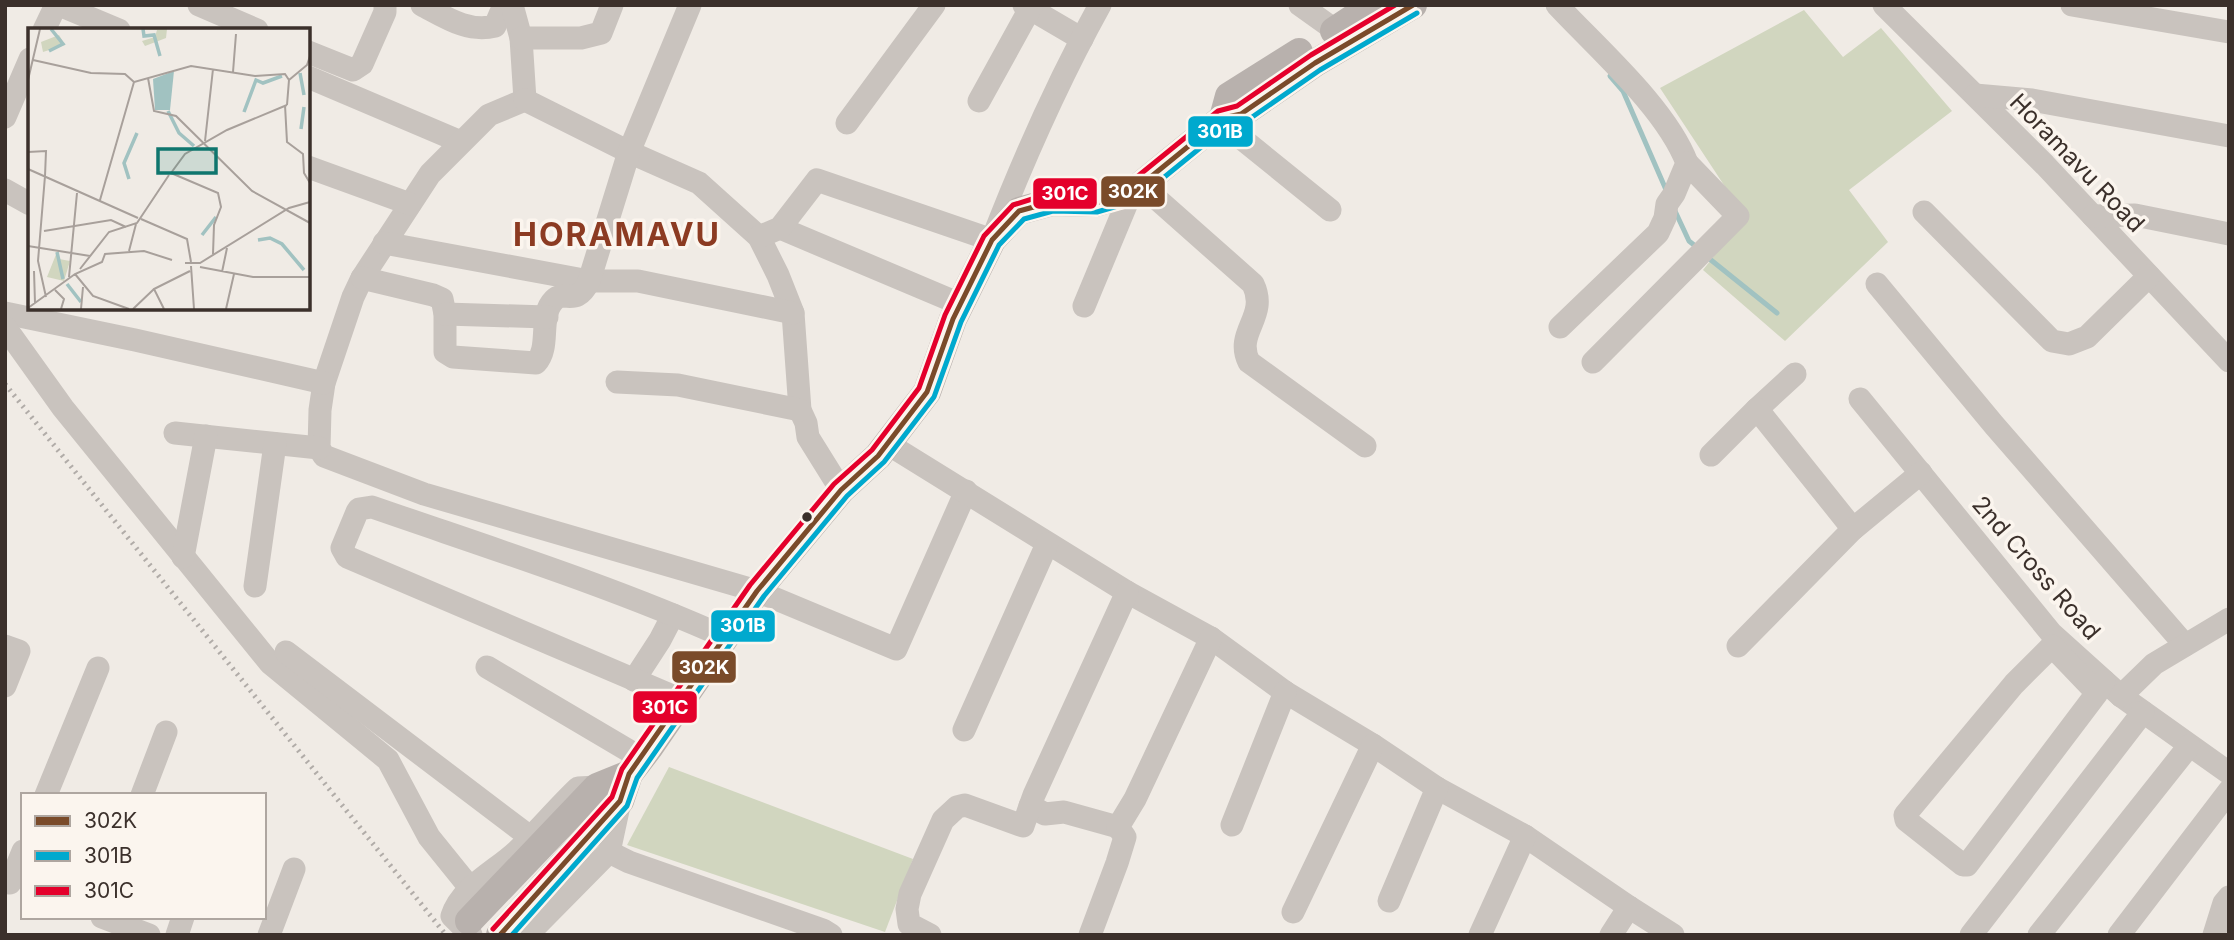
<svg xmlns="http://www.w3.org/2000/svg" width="2234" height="940" viewBox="0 0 2234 940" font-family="Inter,sans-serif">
  <rect width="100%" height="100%" fill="#f0ebe5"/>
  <g fill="#d1d6bf">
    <path d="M 1804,10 L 1843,57 L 1881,28 L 1952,111 L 1849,190 L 1888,242 L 1785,341 L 1703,270 L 1745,217 L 1660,88 Z"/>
    <path d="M 669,767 L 913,859 L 885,932 L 627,845 Z"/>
  </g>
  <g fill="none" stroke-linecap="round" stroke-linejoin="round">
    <g stroke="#a1c2c1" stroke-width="5">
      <path d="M 1610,76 L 1623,91 L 1667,192"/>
      <path d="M 1675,211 L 1689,241 L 1699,249"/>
      <path d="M 1706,256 L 1777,313"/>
    </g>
    <g stroke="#c9c3be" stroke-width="23">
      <path d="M 59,5 L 119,30"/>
      <path d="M 199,5 L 257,30"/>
      <path d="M 422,5 C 445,17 468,33 495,26 L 504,5"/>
      <path d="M 512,5 L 521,38 L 525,100"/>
      <path d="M 1024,5 L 1082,39"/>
      <path d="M 1300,5 L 1335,30"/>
      <path d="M 1557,5 C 1598,49 1666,108 1687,163 L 1674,194 L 1667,204 L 1665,218 L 1658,233 L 1560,327"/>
      <path d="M 1884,5 L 2045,165 L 2229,361"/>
      <path d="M 2072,5 L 2229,32"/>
      <path d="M 44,30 L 56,5"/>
      <path d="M 521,38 L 581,38 L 601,33 L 612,5"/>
      <path d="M 308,52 L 353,70 L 362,64 L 385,12 L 385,5"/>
      <path d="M 308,77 L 461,142"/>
      <path d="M 1975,95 L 2032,100 L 2229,136"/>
      <path d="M 525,100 L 489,115 L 430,174 L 362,278 L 353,297 L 324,383 L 320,410 L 319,448 L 324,456 L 424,494 L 757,591 L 896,649 L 966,491"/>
      <path d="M 525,100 L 629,152 L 699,183 L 759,237 L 778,275 L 793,313 L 800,410 L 806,423 L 808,437 L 841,490"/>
      <path d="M 979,101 L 1032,5"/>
      <path d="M 5,117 L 30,59"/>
      <path d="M 1220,121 L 1330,210"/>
      <path d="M 847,123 L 934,5"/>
      <path d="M 308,167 L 410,204"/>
      <path d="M 1140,184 L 1253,284 C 1269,317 1234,332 1249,362 L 1365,446"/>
      <path d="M 5,190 L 30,204"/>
      <path d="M 1924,212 L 2052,341 L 2069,344 L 2087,337 L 2149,276"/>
      <path d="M 2093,216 L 2135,215 L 2229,234"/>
      <path d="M 780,228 L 960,304"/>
      <path d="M 759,237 L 780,228 L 817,180 L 992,240 C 1023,160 1058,81 1100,5"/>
      <path d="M 384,243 L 589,281 L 638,281 L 793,313"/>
      <path d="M 362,278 L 433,295 L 442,299 L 445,314 L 445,352 L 453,357 L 536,363 C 551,347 538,316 554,300 C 565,289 576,308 589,281 L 629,152 L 690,5"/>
      <path d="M 1877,284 L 1994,425 L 2185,645"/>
      <path d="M 1084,306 L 1131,193"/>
      <path d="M 5,313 L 135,340 L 324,383"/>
      <path d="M 445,314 L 547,317"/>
      <path d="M 5,327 L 63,408 L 270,663 L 388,760 L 429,837 L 471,889"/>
      <path d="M 1593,362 L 1738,216 L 1687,163"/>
      <path d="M 617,382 L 678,385 L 800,410"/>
      <path d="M 1860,399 L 2051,633 L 2121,696 L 2229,773"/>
      <path d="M 1757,409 L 1795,374"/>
      <path d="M 175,433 L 319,448"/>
      <path d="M 888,444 L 1127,592 L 1211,638 L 1285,692 L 1373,745 L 1437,788 L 1525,836 L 1629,907 L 1673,935"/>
      <path d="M 1711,455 L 1757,409 L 1853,529"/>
      <path d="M 183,557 L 206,436"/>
      <path d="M 255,586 L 275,444"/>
      <path d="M 5,646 L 19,651 L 5,686"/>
      <path d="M 1738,646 L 1853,529 L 1921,473"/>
      <path d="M 286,652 L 530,837"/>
      <path d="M 487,667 L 641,758"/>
      <path d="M 634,680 L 660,640 L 673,615"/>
      <path d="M 2097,693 L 2052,646 L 2014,684 L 1905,815 L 1906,820 L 1963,865 L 1967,865 L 2097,693 L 2104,681"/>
      <path d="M 2121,696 L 2154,664 L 2229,619"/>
      <path d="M 682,700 L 347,557 L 342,548 L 357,512 L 359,509 L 372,507 C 490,548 611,586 725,637"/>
      <path d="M 964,730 L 1047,544"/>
      <path d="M 46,795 L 98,668"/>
      <path d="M 142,795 L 166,732"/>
      <path d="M 1030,806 L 1045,814 L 1064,812 L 1118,827"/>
      <path d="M 1232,825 L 1285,692"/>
      <path d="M 609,852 L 629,862 L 823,930 L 831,935"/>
      <path d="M 10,883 L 23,851"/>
      <path d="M 1389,901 L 1437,788"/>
      <path d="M 1293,912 L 1373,745"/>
      <path d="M 102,917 L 149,935"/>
      <path d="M 177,935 L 183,917"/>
      <path d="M 269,935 L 294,869"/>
      <path d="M 471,935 L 452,916 C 461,887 496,871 517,851 C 538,831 557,808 578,788 L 597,787"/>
      <path d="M 527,935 L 609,852 L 620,801"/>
      <path d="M 930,935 L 909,924 L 907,909 L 910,894 L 943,820 L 957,807 L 965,805 L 1023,826 L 1034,795 L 1127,592"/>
      <path d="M 1090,935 L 1117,863 L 1125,837 L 1118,827 L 1135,799 L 1211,638"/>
      <path d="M 1480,935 L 1525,836"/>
      <path d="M 1611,935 L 1629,907"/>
      <path d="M 1971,935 L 2143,712"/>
      <path d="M 2039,935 L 2189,746"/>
      <path d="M 2119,935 L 2229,791"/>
      <path d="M 2214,935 L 2224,903 L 2229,897"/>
    </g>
    <g stroke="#b8b1ad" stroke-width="28">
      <path d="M 1334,31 L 1373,5"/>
      <path d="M 1223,118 L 1229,96 L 1299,52"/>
      <path d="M 469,921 L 597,787 L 629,774"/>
      <path d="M 500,935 L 620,801 L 629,774 L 649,748 L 757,591 L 841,490 L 878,456 L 927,392 L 953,319 L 992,240 L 1019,211 L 1052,202 L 1095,203 L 1131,193 L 1223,118 L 1241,114 L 1315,63 L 1413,5"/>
    </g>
    <path stroke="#b1aca8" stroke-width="5" stroke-dasharray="2 5" stroke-linecap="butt" d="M 5,384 L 446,935"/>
    <defs>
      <path id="bus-1" d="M 500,935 L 620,801 L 629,774 L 757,591 L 841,490 L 878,456 L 927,392 L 953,319 L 992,240 L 1019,211 L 1052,202 L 1095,203 L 1131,193 L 1223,118 L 1241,114 L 1315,63 L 1413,5"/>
      <path id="bus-2" d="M 512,935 L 627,806 L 637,778 L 764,596 L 847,496 L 884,462 L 934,397 L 961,322 L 999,245 L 1024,219 L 1053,211 L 1097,212 L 1135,201 L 1227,126 L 1245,122 L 1320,70 L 1417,13"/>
      <path id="bus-3" d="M 493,929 L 612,797 L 622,769 L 750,585 L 834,484 L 872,450 L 919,388 L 945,315 L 984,236 L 1013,205 L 1051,193 L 1094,194 L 1127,185 L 1218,111 L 1237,106 L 1311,55 L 1395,5"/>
    </defs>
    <use href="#bus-1" stroke="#fbf5ee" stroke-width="10"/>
    <use href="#bus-2" stroke="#fbf5ee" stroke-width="10"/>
    <use href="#bus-3" stroke="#fbf5ee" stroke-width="10"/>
    <use href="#bus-1" stroke="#7a4b2a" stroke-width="5"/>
    <use href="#bus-2" stroke="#00a9ce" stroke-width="5"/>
    <use href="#bus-3" stroke="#e4002b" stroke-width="5"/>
  </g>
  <circle fill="#3b302b" stroke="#fbf5ee" stroke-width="2.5" cx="807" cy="517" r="6"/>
  <g text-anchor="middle" stroke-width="7" stroke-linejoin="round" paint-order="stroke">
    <g font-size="24" fill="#3b302b" stroke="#fbf5ee">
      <text transform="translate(2077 163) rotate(46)" y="8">Horamavu Road</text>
      <text transform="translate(2036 568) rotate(49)" y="8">2nd Cross Road</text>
    </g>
    <g font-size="32" font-weight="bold" letter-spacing="2" fill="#8c3b22" stroke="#fbf5ee">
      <text x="617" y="246">HORAMAVU</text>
    </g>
  </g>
  <g transform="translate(28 28)">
    <rect width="282" height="282" fill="#f0ebe5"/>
    <path d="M 94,1 L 139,1 L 138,10 L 117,18 L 114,13 L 127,9 L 129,2 ZM 31,7 L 37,17 L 15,24 L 13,14 ZM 29,224 L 31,231 L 42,233 L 36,253 L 19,249 Z" fill="#d1d6bf"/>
    <path d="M 146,43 L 142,82 L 127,82 L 125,51 Z" fill="#a1c2c1"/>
    <path fill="none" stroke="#a1c2c1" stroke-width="3.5" d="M 115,1 L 116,8 L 126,7 L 132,28M 21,23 L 35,16 L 23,1M 272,45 L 276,67M 140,83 L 151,105 L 166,118M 216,84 L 228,52 L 235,55 L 254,48M 273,101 L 276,79M 101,151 L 96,135 L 109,105M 174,207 L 188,189M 230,212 L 242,210 L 254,216 L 276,242M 29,224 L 35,251M 39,256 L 53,274"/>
    <path fill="none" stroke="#a8a09b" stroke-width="2" d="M 5,32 L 63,45 L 97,46 L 106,54M 205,44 L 208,6M 120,50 L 126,83 L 148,88 L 224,163 L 282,195M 0,52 L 12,1M 257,77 L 259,114 L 275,126 L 276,145 L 282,155M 259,77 L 261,52 L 279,37 L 282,28M 177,113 L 185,41M 0,124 L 18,123 L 17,148M 0,141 L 110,190M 143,145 L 190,165 L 193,179 L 186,197 L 185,226M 143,145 L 157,126 L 199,102 L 259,77M 17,148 L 10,233 L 18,269M 72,172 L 106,54 L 163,38 L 227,48 L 257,46 L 261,52M 113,191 L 159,211 L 163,234M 16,203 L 83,192 L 98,199M 0,218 L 62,228M 101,223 L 108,196M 157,235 L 172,235 L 261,180 L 282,174M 163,238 L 166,281M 172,239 L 225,249 L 282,249M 52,241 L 81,204 L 109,195 L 141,147M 6,243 L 7,275M 194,244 L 199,220M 47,246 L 65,268 L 101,281M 41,249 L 49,165M 27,262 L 36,271 L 33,281M 0,280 L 47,246 L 74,234 L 77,226 L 116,223 L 144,232M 53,281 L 55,259M 105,281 L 126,261M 136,281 L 126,261 L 162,243M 198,281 L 206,246"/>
    <path fill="#0f766e" fill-opacity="0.15" stroke="#0f766e" stroke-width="3.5" d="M 130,121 L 188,121 L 188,145 L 130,145 Z"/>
    <rect width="282" height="282" fill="none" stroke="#3b302b" stroke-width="3.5"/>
  </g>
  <g stroke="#fbf5ee" stroke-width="2.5">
    <rect x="1187" y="115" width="67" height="33" rx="7" fill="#00a9ce"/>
    <rect x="1100" y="175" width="66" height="33" rx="7" fill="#7a4b2a"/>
    <rect x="1032" y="177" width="66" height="33" rx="7" fill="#e4002b"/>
    <rect x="710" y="609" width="66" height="34" rx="7" fill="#00a9ce"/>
    <rect x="671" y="650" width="66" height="34" rx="7" fill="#7a4b2a"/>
    <rect x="632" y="690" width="66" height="34" rx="7" fill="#e4002b"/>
  </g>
  <g font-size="19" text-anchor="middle" font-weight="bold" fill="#fff">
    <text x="1220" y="138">301B</text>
    <text x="1133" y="198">302K</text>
    <text x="1065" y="200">301C</text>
    <text x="743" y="632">301B</text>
    <text x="704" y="674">302K</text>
    <text x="665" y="714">301C</text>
  </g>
  <rect width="2234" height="940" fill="none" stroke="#3b302b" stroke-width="14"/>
  <rect x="21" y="793" width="245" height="126" fill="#fbf5ee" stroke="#aea6a0" stroke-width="2"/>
  <rect x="35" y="816" width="35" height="10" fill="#7a4b2a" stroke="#aea6a0" stroke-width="2"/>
  <text x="84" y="828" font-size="21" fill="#3b302b">302K</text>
  <rect x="35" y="851" width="35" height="10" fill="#00a9ce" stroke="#aea6a0" stroke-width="2"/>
  <text x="84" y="863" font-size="21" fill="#3b302b">301B</text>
  <rect x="35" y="886" width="35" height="10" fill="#e4002b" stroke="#aea6a0" stroke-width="2"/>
  <text x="84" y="898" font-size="21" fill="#3b302b">301C</text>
</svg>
